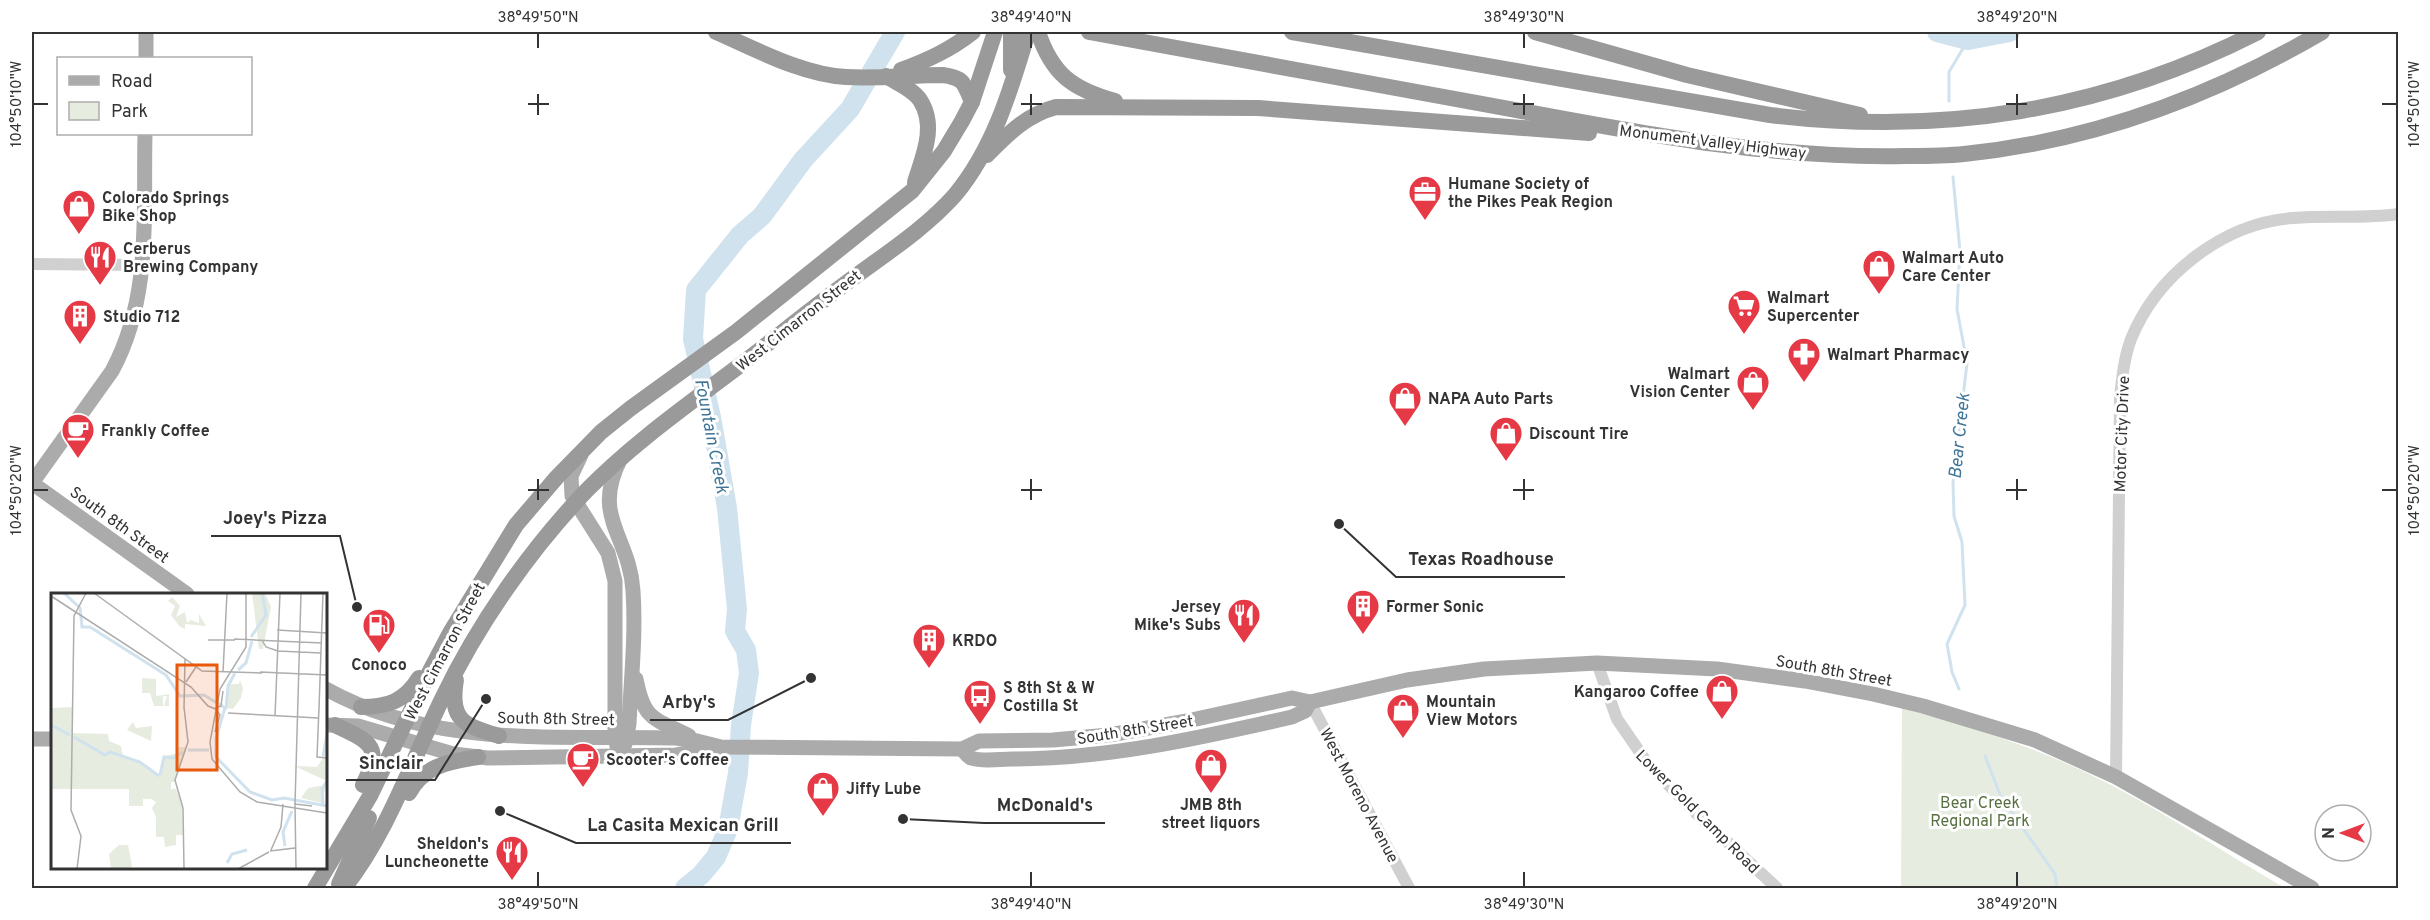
<svg xmlns="http://www.w3.org/2000/svg" width="2430" height="920" viewBox="0 0 2430 920" font-family="Overpass,sans-serif">
  <rect width="100%" height="100%" fill="#fff"/>
  <path fill="#e6ecdf" d="M 1902,706 C 1965,726 2027,744 2087,773 C 2156,806 2219,850 2285,888 L 1901,888 Z"/>
  <g fill="none" stroke-linecap="round" stroke-linejoin="round">
    <g stroke="#cfe2ee" stroke-width="3">
      <path d="M 1949,101 L 1949,72 L 1968,40"/>
      <path d="M 1953,177 L 1960,251 L 1957,309 L 1967,363 L 1953,483 L 1954,516 L 1962,542 L 1965,605 L 1947,644 L 1952,672 L 1959,689"/>
      <path d="M 1985,756 L 2001,797 L 2055,874 L 2057,888"/>
    </g>
    <g stroke="#cfe2ee" stroke-width="20">
      <path d="M 1937,32 L 1968,40 L 2010,32"/>
      <path d="M 685,888 L 701,875 L 716,857 L 728,829 L 738,773 L 741,725 L 749,673 L 746,650 L 735,631 L 737,609 L 727,508 L 711,417 L 693,339 L 696,290 L 740,235 L 762,216 L 803,160 L 850,109 L 895,32"/>
    </g>
    <g stroke="#d0d0d0" stroke-width="12">
      <path d="M 32,264 L 143,265"/>
      <path d="M 1597,663 L 1617,719 L 1648,764 L 1696,813 L 1777,888"/>
      <path d="M 1310,702 L 1409,888"/>
      <path d="M 2116,777 L 2120,398 C 2122,378 2124,358 2131,339 C 2157,275 2223,223 2293,218 C 2328,215 2363,219 2398,214"/>
    </g>
    <g stroke="#ababab" stroke-width="15">
      <path d="M 146,58 L 146,32"/>
      <path d="M 581,455 L 571,476 L 572,496 L 608,553 L 615,581 L 615,737 L 617,746"/>
      <path d="M 620,460 C 591,518 630,536 633,591 C 636,635 631,680 629,724 L 625,744"/>
      <path d="M 32,483 L 112,371 C 152,297 143,215 145,134"/>
      <path d="M 32,483 L 187,594"/>
      <path d="M 636,679 C 644,721 654,718 689,736"/>
      <path d="M 326,689 C 434,749 557,735 676,738 L 697,741 L 721,747 L 962,749 L 979,741 L 1053,740 L 1109,735 L 1187,721 L 1292,698 L 1310,702 L 1407,680 L 1484,669 L 1597,663 L 1717,669 L 1805,681 L 1873,694 L 1923,706 L 2035,740 L 2116,777 L 2312,888"/>
      <path d="M 326,725 L 358,726 L 453,754 L 488,758 L 676,755 L 718,748"/>
      <path d="M 32,739 L 52,739"/>
      <path d="M 962,749 C 965,752 967,756 971,758 C 983,762 1000,759 1012,759 C 1107,759 1200,738 1292,717 L 1305,711 L 1310,702"/>
    </g>
    <g stroke="#9a9a9a" stroke-width="16">
      <path d="M 716,32 C 755,49 803,75 846,77 C 878,79 911,75 943,75 C 964,78 964,83 972,102"/>
      <path d="M 1038,32 C 1052,74 1072,89 1115,101"/>
      <path d="M 1089,32 C 1233,58 1377,85 1521,111 C 1649,135 1776,159 1906,156 C 1925,156 1945,156 1964,154 C 2091,141 2213,96 2322,32"/>
      <path d="M 1292,32 L 1770,115 C 1943,136 2103,111 2258,32"/>
      <path d="M 1535,32 L 1687,75 L 1860,115"/>
      <path d="M 901,70 C 928,60 950,50 973,32"/>
      <path d="M 1011,70 L 1011,32"/>
      <path d="M 886,76 C 897,83 913,89 920,100 C 937,126 923,156 915,182"/>
      <path d="M 987,155 C 1008,134 1026,115 1056,107 L 1258,108 L 1589,133"/>
      <path d="M 456,680 C 449,721 464,725 499,736"/>
      <path d="M 361,707 C 388,707 405,701 419,678"/>
      <path d="M 335,725 C 371,742 383,746 363,785"/>
      <path d="M 409,793 C 424,765 449,762 478,757"/>
      <path d="M 339,884 L 369,818"/>
      <path d="M 315,888 L 370,796 L 430,671 L 450,633 L 516,525 L 557,477 L 601,432 L 631,408 L 736,332 L 912,191 L 944,151 L 962,121 L 972,102 L 995,32"/>
      <path d="M 344,888 C 388,832 411,763 442,699 C 478,624 529,551 586,491 C 632,444 686,406 739,366 C 773,340 806,313 841,287 C 879,258 923,231 955,195 C 994,148 1011,89 1028,32"/>
    </g>
  </g>
  <path fill="none" stroke="#333" stroke-width="2" d="M 538,33 L 538,48M 1031,33 L 1031,48M 1524,33 L 1524,48M 2017,33 L 2017,48M 538,94 L 538,115M 1031,94 L 1031,115M 1524,94 L 1524,115M 2017,94 L 2017,115M 33,104 L 48,104M 528,104 L 549,104M 1021,104 L 1042,104M 1513,104 L 1534,104M 2006,104 L 2027,104M 2382,104 L 2397,104M 538,479 L 538,500M 1031,479 L 1031,500M 1524,479 L 1524,500M 2017,479 L 2017,500M 33,490 L 48,490M 528,490 L 549,490M 1021,490 L 1042,490M 1513,490 L 1534,490M 2006,490 L 2027,490M 2382,490 L 2397,490M 538,872 L 538,887M 1031,872 L 1031,887M 1524,872 L 1524,887M 2017,872 L 2017,887"/>
  <defs>
    <symbol id="office-pin" viewBox="-11 -11 22 30"><path d="M0 17L-7.5 6A9.5 9.5 0 1 1 7.5 6Z" fill="#e63946" stroke="#fff"/><path d="M-6-3h4V-5.5h4V-3h4V5H-6ZM-1-4.5V-3h2v-1.5ZM-6 0V1H6V0Z" fill="#fff"/></symbol>
    <symbol id="shop-pin" viewBox="-11 -11 22 30"><path d="M0 17L-7.5 6A9.5 9.5 0 1 1 7.5 6Z" fill="#e63946" stroke="#fff"/><path d="M-5-2.5h2.3a2.7 3.5 0 0 1 5.4 0H5L5.5 6h-11ZM-1.5-2.5h3a1.5 2.3 0 0 0-3 0Z" fill="#fff"/></symbol>
    <symbol id="restaurant-pin" viewBox="-11 -11 22 30"><path d="M0 17L-7.5 6A9.5 9.5 0 1 1 7.5 6Z" fill="#e63946" stroke="#fff"/><path d="M-5-6h1v4h1v-4h1v4h1v-4h1v5L-1.5 .5V6h-2V.5L-5-1ZM5-6V6H3V1.5H1.5Q1.5-4 5-6Z" fill="#fff"/></symbol>
    <symbol id="supermarket-pin" viewBox="-11 -11 22 30"><path d="M0 17L-7.5 6A9.5 9.5 0 1 1 7.5 6Z" fill="#e63946" stroke="#fff"/><path d="M-6-5.5h2.5l.6 2H6L4.5 2H-2.5L-4.4-4H-6ZM-1.5 3.2a1.3 1.3 0 1 0 .1 0ZM3 3.2a1.3 1.3 0 1 0 .1 0Z" fill="#fff"/></symbol>
    <symbol id="building-pin" viewBox="-11 -11 22 30"><path d="M0 17L-7.5 6A9.5 9.5 0 1 1 7.5 6Z" fill="#e63946" stroke="#fff"/><path d="M-4-6H4V6H1V3H-1V6H-4ZM-2.5-4.3h1.7v1.8h-1.7ZM.8-4.3h1.7v1.8H.8ZM-2.5-1h1.7V.8h-1.7ZM.8-1h1.7V.8H.8Z" fill="#fff"/></symbol>
    <symbol id="pharmacy-pin" viewBox="-11 -11 22 30"><path d="M0 17L-7.5 6A9.5 9.5 0 1 1 7.5 6Z" fill="#e63946" stroke="#fff"/><path d="M-2-6h4v4h4v4h-4v4h-4v-4h-4v-4h4Z" fill="#fff"/></symbol>
    <symbol id="cafe-pin" viewBox="-11 -11 22 30"><path d="M0 17L-7.5 6A9.5 9.5 0 1 1 7.5 6Z" fill="#e63946" stroke="#fff"/><path d="M-5.5-4.5H6V0H3Q3 3.5 0 3.5H-2.5Q-5.5 3.5-5.5 0ZM3-3.2v2h1.7v-2ZM-6 4.5H4V6H-6Z" fill="#fff"/></symbol>
    <symbol id="fuel-pin" viewBox="-11 -11 22 30"><path d="M0 17L-7.5 6A9.5 9.5 0 1 1 7.5 6Z" fill="#e63946" stroke="#fff"/><path d="M-5.5-6h7V0h2V4h1.3V-2.5L3-4.5l.8-.8L6-3V5H2.5V1h-1V6h-7ZM-4.2-4.7v3.2H.2V-4.7Z" fill="#fff"/></symbol>
    <symbol id="bus-pin" viewBox="-11 -11 22 30"><path d="M0 17L-7.5 6A9.5 9.5 0 1 1 7.5 6Z" fill="#e63946" stroke="#fff"/><path d="M-5-6H5V4H4V6H2V4H-2V6H-4V4H-5ZM-3.5-4V0h7V-4ZM-3.5 1.2v1.5H-2V1.2ZM2 1.2v1.5H3.5V1.2Z" fill="#fff"/></symbol>
  </defs>
  <g fill-rule="evenodd">
    <use href="#office-pin" x="1406" y="173" width="38" height="52"/>
    <use href="#shop-pin" x="60" y="187" width="38" height="52"/>
    <use href="#restaurant-pin" x="81" y="238" width="38" height="52"/>
    <use href="#shop-pin" x="1860" y="247" width="38" height="52"/>
    <use href="#supermarket-pin" x="1725" y="287" width="38" height="52"/>
    <use href="#building-pin" x="61" y="297" width="38" height="52"/>
    <use href="#pharmacy-pin" x="1785" y="335" width="38" height="52"/>
    <use href="#shop-pin" x="1734" y="363" width="38" height="52"/>
    <use href="#shop-pin" x="1386" y="379" width="38" height="52"/>
    <use href="#cafe-pin" x="59" y="411" width="38" height="52"/>
    <use href="#shop-pin" x="1487" y="414" width="38" height="52"/>
    <use href="#building-pin" x="1344" y="587" width="38" height="52"/>
    <use href="#restaurant-pin" x="1225" y="596" width="38" height="52"/>
    <use href="#fuel-pin" x="360" y="606" width="38" height="52"/>
    <use href="#building-pin" x="910" y="621" width="38" height="52"/>
    <use href="#shop-pin" x="1703" y="672" width="38" height="52"/>
    <use href="#bus-pin" x="961" y="677" width="38" height="52"/>
    <use href="#shop-pin" x="1384" y="691" width="38" height="52"/>
    <use href="#cafe-pin" x="564" y="740" width="38" height="52"/>
    <use href="#shop-pin" x="1192" y="746" width="38" height="52"/>
    <use href="#shop-pin" x="804" y="769" width="38" height="52"/>
    <use href="#restaurant-pin" x="493" y="833" width="38" height="52"/>
  </g>
  <g text-anchor="middle" stroke-width="6" stroke-linejoin="round" paint-order="stroke">
    <g font-size="16" fill="#333" stroke="#fff">
      <text transform="translate(1713 141) rotate(7)" y="6">Monument Valley Highway</text>
      <text transform="translate(798 320) rotate(-38)" y="6">West Cimarron Street</text>
      <text transform="translate(2121 434) rotate(-88)" y="6">Motor City Drive</text>
      <text transform="translate(120 524) rotate(36)" y="6">South 8th Street</text>
      <text transform="translate(444 651) rotate(-62)" y="6">West Cimarron Street</text>
      <text transform="translate(1834 670) rotate(10)" y="6">South 8th Street</text>
      <text transform="translate(556 718) rotate(1)" y="6">South 8th Street</text>
      <text transform="translate(1135 729) rotate(-9)" y="6">South 8th Street</text>
      <text transform="translate(1360 795) rotate(62)" y="6">West Moreno Avenue</text>
      <text transform="translate(1698 811) rotate(45)" y="6">Lower Gold Camp Road</text>
    </g>
    <g font-size="16" font-weight="bold" fill="#333" stroke="#fff" text-anchor="start">
      <text x="1448" y="189">Humane Society of<tspan x="1448" dy="18">the Pikes Peak Region</tspan></text>
      <text x="102" y="203">Colorado Springs<tspan x="102" dy="18">Bike Shop</tspan></text>
      <text x="123" y="254">Cerberus<tspan x="123" dy="18">Brewing Company</tspan></text>
      <text x="1902" y="263">Walmart Auto<tspan x="1902" dy="18">Care Center</tspan></text>
      <text x="1767" y="303">Walmart<tspan x="1767" dy="18">Supercenter</tspan></text>
      <text x="103" y="322">Studio 712</text>
      <text x="1827" y="360">Walmart Pharmacy</text>
      <text x="1730" y="379" text-anchor="end">Walmart<tspan x="1730" dy="18">Vision Center</tspan></text>
      <text x="1428" y="404">NAPA Auto Parts</text>
      <text x="101" y="436">Frankly Coffee</text>
      <text x="1529" y="439">Discount Tire</text>
      <text x="1221" y="612" text-anchor="end">Jersey<tspan x="1221" dy="18">Mike's Subs</tspan></text>
      <text x="1386" y="612">Former Sonic</text>
      <text x="952" y="646">KRDO</text>
      <text x="379" y="670" text-anchor="middle">Conoco</text>
      <text x="1003" y="693">S 8th St &amp; W<tspan x="1003" dy="18">Costilla St</tspan></text>
      <text x="1699" y="697" text-anchor="end">Kangaroo Coffee</text>
      <text x="1426" y="707">Mountain<tspan x="1426" dy="18">View Motors</tspan></text>
      <text x="606" y="765">Scooter's Coffee</text>
      <text x="846" y="794">Jiffy Lube</text>
      <text x="1211" y="810" text-anchor="middle">JMB 8th<tspan x="1211" dy="18">street liquors</tspan></text>
      <text x="489" y="849" text-anchor="end">Sheldon's<tspan x="489" dy="18">Luncheonette</tspan></text>
    </g>
    <g font-size="16" fill="#56703f" stroke="#fff">
      <text x="1980" y="808">Bear Creek<tspan x="1980" dy="18">Regional Park</tspan></text>
    </g>
    <g font-size="18" font-style="italic" fill="#3f7597" stroke="#fff">
      <text transform="translate(712 436) rotate(79)" y="6">Fountain Creek</text>
      <text transform="translate(1959 436) rotate(-84)" y="6">Bear Creek</text>
    </g>
  </g>
  <g transform="translate(51 593)">
    <rect width="276" height="276" fill="#fff"/>
    <path d="M 201,0 L 214,0 L 220,14 L 212,56 L 208,56 ZM 121,4 L 129,13 L 125,24 L 134,19 L 136,30 L 140,27 L 148,30 L 148,21 L 155,33 L 134,31 L 134,36 L 128,33 L 120,22 L 124,13 L 117,8 ZM 91,85 L 105,86 L 105,103 L 118,101 L 118,113 L 113,113 L 116,103 L 112,103 L 112,113 L 103,113 L 99,100 L 91,100 ZM 189,87 L 192,95 L 190,105 L 182,116 L 176,115 L 178,91 L 188,91 ZM 22,114 L 22,140 L 57,141 L 58,148 L 70,153 L 72,164 L 89,168 L 108,183 L 115,163 L 126,160 L 126,154 L 135,154 L 124,189 L 120,189 L 120,196 L 125,196 L 131,211 L 132,242 L 125,242 L 125,252 L 114,254 L 113,244 L 105,244 L 105,224 L 101,215 L 105,209 L 100,206 L 92,206 L 92,213 L 78,213 L 78,196 L 0,196 L 0,115 ZM 82,129 L 85,135 L 101,133 L 100,148 L 76,137 ZM 276,143 L 275,180 L 276,188 L 243,173 L 266,174 L 272,165 ZM 275,192 L 271,210 L 250,205 L 257,195 ZM 68,252 L 77,252 L 81,273 L 77,276 L 60,276 L 58,261 Z" fill="#e6ecdf"/>
    <path fill="none" stroke="#cfe2ee" stroke-width="3" d="M 13,0 L 29,15 L 31,34 L 39,34 L 115,82 L 129,103 L 153,102 L 174,115 L 165,145 L 165,164 L 199,199 L 221,207 L 233,205 L 276,213M 200,44 L 215,22 L 211,0M 187,77 L 195,70 L 201,48M 175,116 L 177,93 L 184,80M 0,132 L 19,142M 23,144 L 54,162 L 59,159 L 89,169 L 108,183M 137,157 L 158,157M 272,163 L 276,141M 109,182 L 113,164 L 122,165 L 132,159M 272,211 L 271,196 L 276,188M 234,253 L 232,239 L 241,218M 176,270 L 181,261 L 196,257"/>
    <path fill="none" stroke="#adadad" stroke-width="1.5" d="M 43,0 L 151,78 L 211,80M 195,0 L 195,54 L 169,96 L 159,149 L 161,166 L 189,199 L 206,209 L 276,220M 0,3 L 140,94 L 157,113 L 167,117M 226,37 L 276,40M 183,46 L 271,50M 157,47 L 184,47M 211,47 L 215,54 L 227,58M 227,58 L 270,60M 172,79 L 176,0M 209,79 L 276,82M 135,89 L 145,74M 268,114 L 266,164 L 276,165M 164,115 L 169,122 L 164,139M 268,115 L 272,0M 133,116 L 134,66M 163,116 L 170,113 L 172,98M 177,120 L 267,125M 224,123 L 229,0M 244,211 L 250,0M 220,257 L 230,234 L 232,211M 219,258 L 244,255M 26,276 L 30,243 L 20,217 L 23,23 L 35,0M 133,276 L 132,215 L 124,187 L 137,149 L 133,114M 187,276 L 218,259M 245,276 L 244,211 L 261,213"/>
    <path fill="#e8590c" fill-opacity="0.15" stroke="#e8590c" stroke-width="3" d="M 126,72 L 166,72 L 166,177 L 126,177 Z"/>
    <rect width="276" height="276" fill="none" stroke="#333" stroke-width="3"/>
  </g>
  <path fill="none" stroke="#333" stroke-width="2" d="M357 607L340 536H211M1339 524L1396 577H1565M811 678L728 720H650M486 699L435 780H346M903 819L984 823H1105M500 811L576 843H791"/>
  <g fill="#333" stroke="#fff" stroke-width="2">
    <circle cx="357" cy="607" r="6"/>
    <circle cx="1339" cy="524" r="6"/>
    <circle cx="811" cy="678" r="6"/>
    <circle cx="486" cy="699" r="6"/>
    <circle cx="903" cy="819" r="6"/>
    <circle cx="500" cy="811" r="6"/>
  </g>
  <g font-size="18" text-anchor="middle" font-weight="bold" fill="#333" stroke="#fff" stroke-width="6" stroke-linejoin="round" paint-order="stroke">
    <text x="275" y="524">Joey's Pizza</text>
    <text x="1481" y="565">Texas Roadhouse</text>
    <text x="689" y="708">Arby's</text>
    <text x="391" y="769">Sinclair</text>
    <text x="1045" y="811">McDonald's</text>
    <text x="683" y="831">La Casita Mexican Grill</text>
  </g>
  <rect width="2430" height="920" fill="none" stroke="#ffffff" stroke-width="66"/>
  <rect x="57" y="57" width="195" height="78" fill="#ffffff" stroke="#adadad" stroke-width="1.5"/>
  <rect x="69" y="76" width="30" height="9" fill="#ababab" stroke="#adadad" stroke-width="1.5"/>
  <text x="111" y="87" font-size="18" fill="#333333">Road</text>
  <rect x="69" y="102" width="30" height="18" fill="#e6ecdf" stroke="#adadad" stroke-width="1.5"/>
  <text x="111" y="117" font-size="18" fill="#333333">Park</text>
  <g transform="translate(2343 833) rotate(270)"><circle r="28" fill="#ffffff" stroke="#adadad" stroke-width="1.5"/>
  <path d="M0-4.5L10 22L0 15L-10 22Z" fill="#e63946"/>
  <text y="-9" font-size="16" font-weight="bold" text-anchor="middle" fill="#333333">N</text>
  </g>
  <rect x="33" y="33" width="2364" height="854" fill="none" stroke="#333" stroke-width="2"/>
  <g font-size="15" text-anchor="middle" fill="#333">
    <text x="538" y="22">38°49'50"N</text>
    <text x="1031" y="22">38°49'40"N</text>
    <text x="1524" y="22">38°49'30"N</text>
    <text x="2017" y="22">38°49'20"N</text>
    <text transform="translate(2414 104) rotate(-90)" y="5">104°50'10"W</text>
    <text transform="translate(16 104) rotate(-90)" y="5">104°50'10"W</text>
    <text transform="translate(2414 490) rotate(-90)" y="5">104°50'20"W</text>
    <text transform="translate(16 490) rotate(-90)" y="5">104°50'20"W</text>
    <text x="538" y="909">38°49'50"N</text>
    <text x="1031" y="909">38°49'40"N</text>
    <text x="1524" y="909">38°49'30"N</text>
    <text x="2017" y="909">38°49'20"N</text>
  </g>
</svg>
